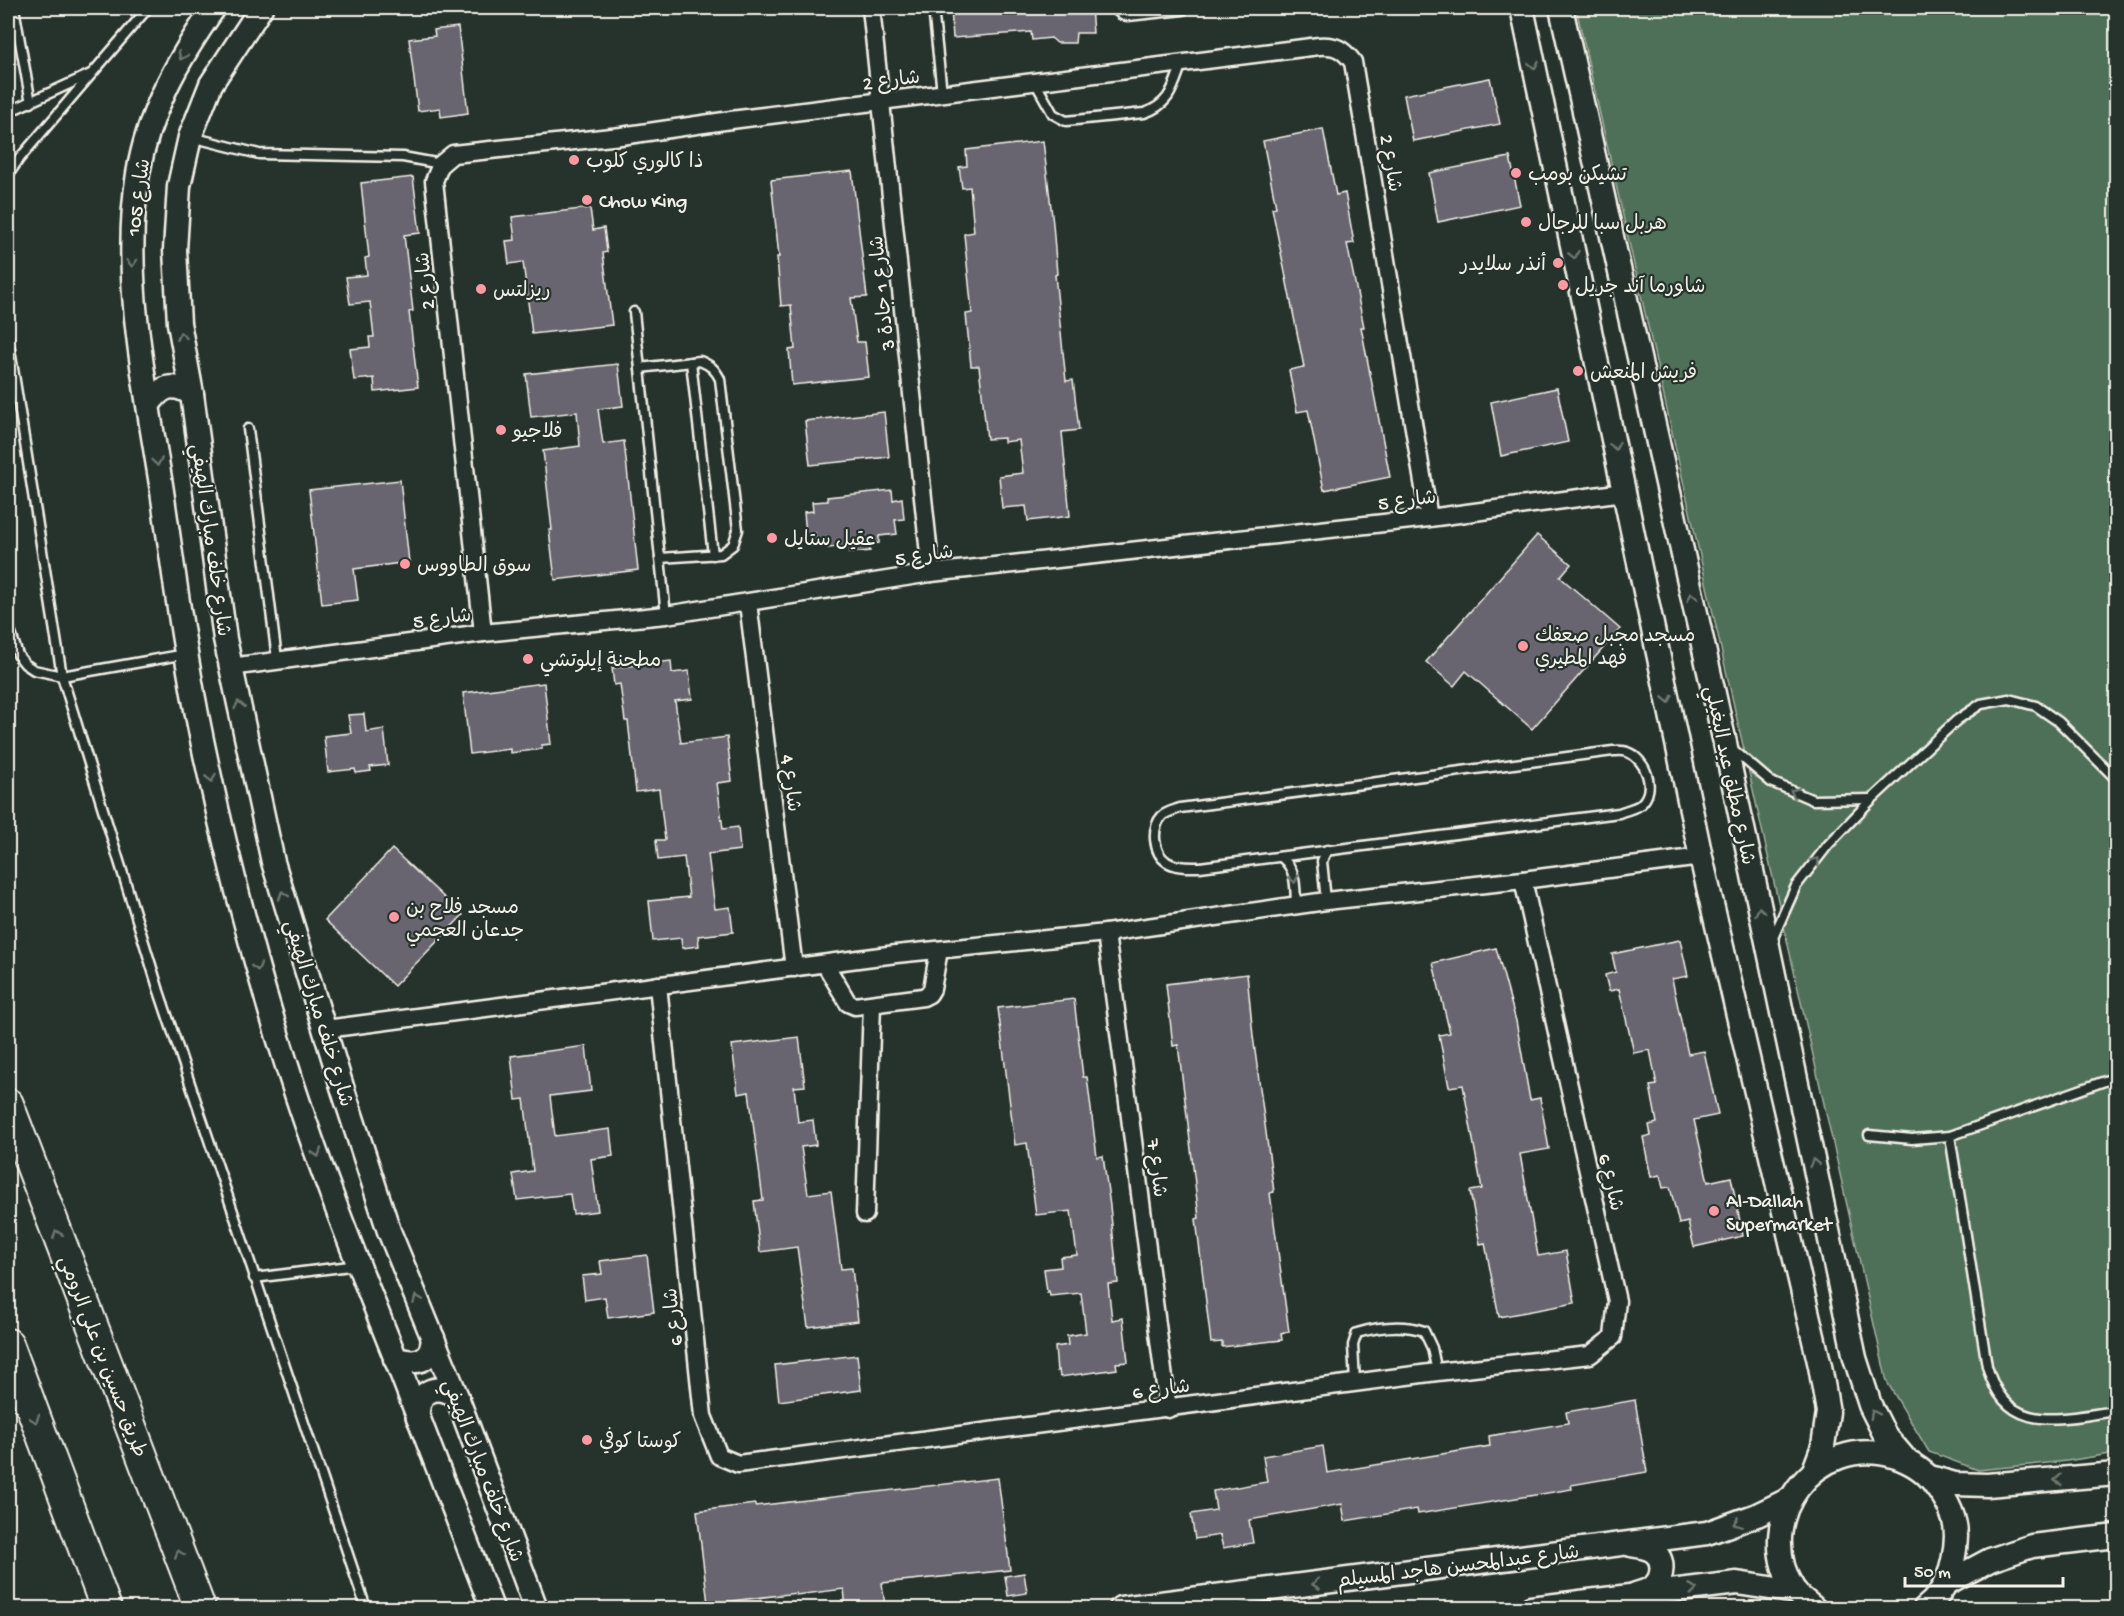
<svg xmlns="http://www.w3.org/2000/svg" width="2124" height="1616" viewBox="0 0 2124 1616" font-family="'Gochi Hand','Playpen Sans Arabic',sans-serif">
  <rect width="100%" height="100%" fill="#26332d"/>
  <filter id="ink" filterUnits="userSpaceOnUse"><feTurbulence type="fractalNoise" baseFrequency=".0167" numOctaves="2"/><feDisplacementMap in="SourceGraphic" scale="12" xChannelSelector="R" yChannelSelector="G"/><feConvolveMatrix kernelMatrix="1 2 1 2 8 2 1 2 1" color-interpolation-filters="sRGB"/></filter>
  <g filter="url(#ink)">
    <path fill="#506f58" stroke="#a2b0a0" stroke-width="1.5" d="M 1576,8 L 2116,8 L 2116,1453 L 2067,1461 L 1978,1470 L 1929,1452 L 1887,1382 Z"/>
    <g fill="#686570" stroke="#f4f1e8" stroke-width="1.5">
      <path d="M 951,8 L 1091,8 L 1093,33 L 1076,33 L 1075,43 L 1057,43 L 1051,38 L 1032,40 L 1031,32 L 953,38 Z"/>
      <path d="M 458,27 L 468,113 L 441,117 L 440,108 L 418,111 L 409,39 L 435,36 L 434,30 Z"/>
      <path d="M 1490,78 L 1500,124 L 1413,141 L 1404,95 Z"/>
      <path d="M 1323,129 L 1336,195 L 1345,193 L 1354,243 L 1347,244 L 1364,327 L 1361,327 L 1390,477 L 1324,490 L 1308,410 L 1297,412 L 1289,370 L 1304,367 L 1272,208 L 1276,207 L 1263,141 Z"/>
      <path d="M 1043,141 L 1053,224 L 1057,274 L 1055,275 L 1066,381 L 1073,380 L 1079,430 L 1062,432 L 1070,516 L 1028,521 L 1026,506 L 1002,508 L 999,476 L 1023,473 L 1019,440 L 1004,442 L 1004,438 L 987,439 L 979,366 L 971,366 L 966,314 L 972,313 L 964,234 L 974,232 L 970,187 L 962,188 L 959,167 L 967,166 L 966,150 Z"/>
      <path d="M 1510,157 L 1520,205 L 1438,222 L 1429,173 Z"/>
      <path d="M 852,171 L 867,297 L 851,298 L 857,342 L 865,342 L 869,377 L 792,385 L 789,350 L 795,349 L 791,305 L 781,306 L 777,257 L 779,257 L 771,180 Z"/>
      <path d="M 413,177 L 420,233 L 404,235 L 413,311 L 409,312 L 418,387 L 375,392 L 374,378 L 354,380 L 350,349 L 370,347 L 369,337 L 374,337 L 370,302 L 350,304 L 346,277 L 367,275 L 365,258 L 369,257 L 361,183 Z"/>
      <path d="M 590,208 L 593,230 L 604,228 L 607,252 L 603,253 L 612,325 L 532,334 L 523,262 L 509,264 L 506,241 L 515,240 L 512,217 Z"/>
      <path d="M 618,364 L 623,406 L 598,409 L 603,444 L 624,441 L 638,570 L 555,580 L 549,530 L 552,530 L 543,451 L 580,446 L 577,412 L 531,417 L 526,374 Z"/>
      <path d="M 1557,388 L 1568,442 L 1501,456 L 1491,402 Z"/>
      <path d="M 884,412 L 889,457 L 810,465 L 805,421 Z"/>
      <path d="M 400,480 L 409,562 L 354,569 L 358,600 L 322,604 L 309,490 Z"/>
      <path d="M 892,490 L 893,500 L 902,498 L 904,519 L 895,520 L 897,534 L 879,536 L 879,543 L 869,544 L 870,551 L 850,553 L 849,546 L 828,548 L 827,541 L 816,543 L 815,533 L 806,534 L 804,512 L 813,511 L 812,502 L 828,501 L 827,497 Z"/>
      <path d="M 1537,535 L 1571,564 L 1560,577 L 1620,629 L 1532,729 L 1466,671 L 1454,686 L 1426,662 Z"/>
      <path d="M 671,661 L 672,673 L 689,671 L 692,699 L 675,701 L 681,743 L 727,737 L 732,781 L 717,783 L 723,829 L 738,827 L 740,850 L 708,854 L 715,909 L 730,907 L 733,932 L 698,936 L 699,946 L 682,948 L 681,938 L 653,941 L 649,901 L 689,897 L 684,857 L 658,860 L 656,840 L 665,840 L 659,789 L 636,792 L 628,721 L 625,721 L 620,684 L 614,685 L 612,668 Z"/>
      <path d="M 544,683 L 551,744 L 542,745 L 542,749 L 510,753 L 510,749 L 470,754 L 463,693 Z"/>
      <path d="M 364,714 L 366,732 L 384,729 L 388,765 L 370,767 L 371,771 L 356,773 L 355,769 L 328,772 L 324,736 L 351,733 L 348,715 Z"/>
      <path d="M 392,849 L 463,915 L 394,986 L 325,920 Z"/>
      <path d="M 1680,940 L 1688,976 L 1672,979 L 1688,1054 L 1704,1051 L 1718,1115 L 1694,1120 L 1708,1182 L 1731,1177 L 1743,1236 L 1694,1247 L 1688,1222 L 1679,1224 L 1670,1187 L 1663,1188 L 1660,1175 L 1651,1177 L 1648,1163 L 1643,1137 L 1651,1135 L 1649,1125 L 1657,1123 L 1650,1086 L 1657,1085 L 1650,1050 L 1634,1053 L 1619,989 L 1609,991 L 1605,975 L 1616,972 L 1612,954 Z"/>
      <path d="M 1496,948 L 1516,1021 L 1530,1100 L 1540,1098 L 1549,1149 L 1520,1154 L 1538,1256 L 1566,1251 L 1575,1303 L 1499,1317 L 1485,1243 L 1480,1244 L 1470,1191 L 1482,1189 L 1463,1085 L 1449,1087 L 1439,1035 L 1450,1033 L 1433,963 Z"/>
      <path d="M 1247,974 L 1253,1036 L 1274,1192 L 1270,1193 L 1289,1332 L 1281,1333 L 1282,1340 L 1222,1347 L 1222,1342 L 1211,1343 L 1196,1219 L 1199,1218 L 1188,1124 L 1178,1045 L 1173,1046 L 1166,984 Z"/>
      <path d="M 1074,999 L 1083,1077 L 1087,1077 L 1097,1157 L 1103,1156 L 1110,1206 L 1118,1283 L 1108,1284 L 1112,1320 L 1123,1318 L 1128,1362 L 1116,1363 L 1117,1369 L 1060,1377 L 1059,1370 L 1057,1371 L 1055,1347 L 1068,1345 L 1067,1336 L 1086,1333 L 1081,1293 L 1050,1296 L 1049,1291 L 1047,1292 L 1044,1269 L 1061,1267 L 1060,1257 L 1077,1255 L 1071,1211 L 1036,1215 L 1027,1143 L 1015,1145 L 998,1008 Z"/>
      <path d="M 799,1037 L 805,1086 L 794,1087 L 798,1122 L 813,1120 L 816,1145 L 801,1147 L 808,1194 L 831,1191 L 841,1269 L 852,1268 L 858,1321 L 808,1327 L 797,1247 L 760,1252 L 754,1201 L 763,1200 L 749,1092 L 738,1094 L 732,1045 Z"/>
      <path d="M 586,1046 L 591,1091 L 550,1096 L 555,1136 L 610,1129 L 613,1156 L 591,1159 L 598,1211 L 573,1214 L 570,1194 L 517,1200 L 513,1174 L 533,1171 L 524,1099 L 516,1100 L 511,1056 Z"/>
      <path d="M 647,1255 L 654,1312 L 608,1318 L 605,1297 L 585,1300 L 582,1276 L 602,1274 L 600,1261 Z"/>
      <path d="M 857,1355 L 861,1390 L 779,1401 L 775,1365 Z"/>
      <path d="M 1635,1400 L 1647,1472 L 1571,1485 L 1572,1489 L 1418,1514 L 1417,1509 L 1345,1521 L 1342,1504 L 1249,1520 L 1253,1543 L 1223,1548 L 1220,1535 L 1195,1539 L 1191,1514 L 1216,1510 L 1213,1491 L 1267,1482 L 1263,1456 L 1323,1446 L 1327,1473 L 1490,1446 L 1489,1436 L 1568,1423 L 1566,1412 Z"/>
      <path d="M 998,1478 L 1010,1570 L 882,1583 L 885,1606 L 863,1608 L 846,1608 L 844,1589 L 796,1595 L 796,1593 L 708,1604 L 697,1511 L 755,1504 L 755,1506 Z"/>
      <path d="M 1024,1573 L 1027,1593 L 1008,1596 L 1005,1576 Z"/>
    </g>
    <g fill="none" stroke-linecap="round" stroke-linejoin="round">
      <defs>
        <g id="lane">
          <path d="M 14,8 L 31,103"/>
          <path d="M 933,8 L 942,93"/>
          <path d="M 1114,8 L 1122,15 L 1128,16 L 1183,10"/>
          <path d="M 1035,82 L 1053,114 L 1066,121 L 1144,113 C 1171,104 1173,87 1182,63"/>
          <path d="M 8,112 L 91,74"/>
          <path d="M 191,137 L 259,154 L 403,157 L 441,164"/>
          <path d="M 8,175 L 19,159 L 148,8"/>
          <path d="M 634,312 L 666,615"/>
          <path d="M 8,337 L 62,676 L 159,991 L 366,1608"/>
          <path d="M 691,362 L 713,555"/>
          <path d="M 640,368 L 700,361 C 710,365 715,369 720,379 L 738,530 L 733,545 L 721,554 L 660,558"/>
          <path d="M 248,429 L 277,659"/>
          <path d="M 8,624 L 18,655 L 25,664 L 34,670 L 62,676 L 186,654"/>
          <path d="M 1730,747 L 1771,782 L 1813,800 L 1872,799"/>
          <path d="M 1613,751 C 1617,751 1623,750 1627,752 C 1646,759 1657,789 1641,804 C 1637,808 1626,810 1619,813 L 1200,867 C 1190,867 1176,868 1167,862 C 1153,853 1151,828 1162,816 C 1166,812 1175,810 1180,808 Z"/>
          <path d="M 1281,857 C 1297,870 1295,886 1296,905"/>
          <path d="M 1326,901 L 1322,861 L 1327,850"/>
          <path d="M 1772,940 L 1796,886 L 1828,845 L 1872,799 L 1957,720 L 1981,704 L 2009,699 L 2036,706 L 2059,722 L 2116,779"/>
          <path d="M 1869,1135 L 1912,1139 L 1950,1136 L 2116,1077"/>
          <path d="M 1950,1136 L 1987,1366 C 2006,1437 2061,1418 2116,1411"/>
          <path d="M 254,1278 L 358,1265"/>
          <path d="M 1355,1383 L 1353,1345 L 1357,1333 C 1378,1327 1403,1324 1424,1331 L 1432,1348 L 1437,1372"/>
        </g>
        <g id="street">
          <path d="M 871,8 L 931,573"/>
          <path d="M 748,603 L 794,968"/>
          <path d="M 483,633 L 434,181 L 441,164 L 453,154 L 621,136 L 731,120 L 1319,46 C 1336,45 1343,49 1353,62 L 1429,518"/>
          <path d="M 231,667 L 483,633 L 666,615 L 931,573 L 1429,518 L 1624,492"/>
          <path d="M 1106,933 L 1168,1409"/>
          <path d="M 825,964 L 848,1003 L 855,1006 L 923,997 L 929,994 L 932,989 L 939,950"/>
          <path d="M 658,985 L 703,1416 L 719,1456 L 738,1464 L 1437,1372 L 1590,1355 L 1613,1337 L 1617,1301 L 1523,880"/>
          <path d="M 326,1029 L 896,954 L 1106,933 L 1326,901 L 1523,880 L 1701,857"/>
          <path d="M 865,1214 L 872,1004"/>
        </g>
        <g id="secondary">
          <path d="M 214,8 C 179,58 148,112 138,174 C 121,277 146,389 162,491 C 174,574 185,658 202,740 C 225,850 253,959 287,1066 C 318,1165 357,1261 395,1357 C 428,1441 460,1525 492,1608"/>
          <path d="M 261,8 L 211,84 L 190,137 L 179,186 L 175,250 L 179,323 L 192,394 L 225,639 L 273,862 L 343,1090 L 389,1231 L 457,1397 L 536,1608"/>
          <path d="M 1522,8 L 1701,857 L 1820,1366 L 1828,1412 L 1823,1446 L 1814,1470"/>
          <path d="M 1561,8 L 1725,743 L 1855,1358 L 1870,1405 L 1885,1435 L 1907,1461"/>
          <path d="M 149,404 C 162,386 172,382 192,394"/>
          <path d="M 395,1359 C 417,1364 431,1363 433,1338"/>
          <path d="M 418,1418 C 416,1392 436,1381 457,1397"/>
          <path d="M 1930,1477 L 1955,1484 L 1987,1485 L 2116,1474"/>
          <path d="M 1631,1545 C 1638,1546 1648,1547 1654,1552 C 1665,1560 1663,1578 1654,1586 C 1648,1591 1642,1592 1636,1594"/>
          <path d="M 1945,1584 L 1990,1560 L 2032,1546 L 2116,1536"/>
          <path d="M 1121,1608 L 1707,1533 L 1757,1515 L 1790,1499"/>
          <path d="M 1531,1608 L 1737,1583 L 1796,1592"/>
          <path d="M 1814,1608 C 1808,1603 1799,1597 1794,1590 C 1750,1520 1816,1431 1896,1457 C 1913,1463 1926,1471 1936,1486 C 1947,1500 1956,1517 1956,1536 C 1955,1563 1948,1591 1925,1608"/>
        </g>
        <g id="highway">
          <path d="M 8,1104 L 200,1608"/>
          <path d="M 8,1344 L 106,1608"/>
        </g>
      </defs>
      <use href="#lane" stroke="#f4f1e8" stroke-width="13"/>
      <use href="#street" stroke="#f4f1e8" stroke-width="21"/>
      <use href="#secondary" stroke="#f4f1e8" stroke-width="27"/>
      <use href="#highway" stroke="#f4f1e8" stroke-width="34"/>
      <use href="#lane" stroke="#26332d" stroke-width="8"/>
      <use href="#street" stroke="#26332d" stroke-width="16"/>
      <use href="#secondary" stroke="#26332d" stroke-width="22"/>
      <use href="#highway" stroke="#26332d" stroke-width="30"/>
    </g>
    <defs><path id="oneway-chevron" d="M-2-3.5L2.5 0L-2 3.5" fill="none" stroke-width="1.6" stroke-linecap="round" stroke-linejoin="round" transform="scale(1.5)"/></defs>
    <g stroke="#6e766e">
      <use href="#oneway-chevron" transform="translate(182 56) rotate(117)"/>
      <use href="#oneway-chevron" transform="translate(1534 65) rotate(78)"/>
      <use href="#oneway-chevron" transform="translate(1574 255) rotate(78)"/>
      <use href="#oneway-chevron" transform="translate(132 263) rotate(87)"/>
      <use href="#oneway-chevron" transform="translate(181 336) rotate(-100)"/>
      <use href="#oneway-chevron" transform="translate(1615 446) rotate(78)"/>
      <use href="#oneway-chevron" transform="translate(157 462) rotate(82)"/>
      <use href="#oneway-chevron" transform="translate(1692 597) rotate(-103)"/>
      <use href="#oneway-chevron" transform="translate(1668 699) rotate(78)"/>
      <use href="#oneway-chevron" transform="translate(239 705) rotate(-102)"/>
      <use href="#oneway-chevron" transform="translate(211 778) rotate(77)"/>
      <use href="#oneway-chevron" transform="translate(1794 792) rotate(-157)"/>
      <use href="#oneway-chevron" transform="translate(1816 861) rotate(-52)"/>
      <use href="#oneway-chevron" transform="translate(1294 879) rotate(80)"/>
      <use href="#oneway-chevron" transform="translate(283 895) rotate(-108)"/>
      <use href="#oneway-chevron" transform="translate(1760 911) rotate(-102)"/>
      <use href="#oneway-chevron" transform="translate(257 967) rotate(73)"/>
      <use href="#oneway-chevron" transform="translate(317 1153) rotate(71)"/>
      <use href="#oneway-chevron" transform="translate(1814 1163) rotate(-102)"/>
      <use href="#oneway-chevron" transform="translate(57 1234) rotate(-111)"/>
      <use href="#oneway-chevron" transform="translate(417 1299) rotate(-113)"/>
      <use href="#oneway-chevron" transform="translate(1874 1414) rotate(-117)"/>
      <use href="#oneway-chevron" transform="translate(35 1419) rotate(70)"/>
      <use href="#oneway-chevron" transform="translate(2058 1480) rotate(176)"/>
      <use href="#oneway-chevron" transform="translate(1737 1523) rotate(158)"/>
      <use href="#oneway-chevron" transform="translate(179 1554) rotate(-111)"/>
      <use href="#oneway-chevron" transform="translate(1316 1584) rotate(173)"/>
      <use href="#oneway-chevron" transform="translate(1693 1589) rotate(-7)"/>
    </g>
  </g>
  <g fill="#ff9aa2" stroke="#26332d" stroke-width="2">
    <circle cx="574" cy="160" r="6"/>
    <circle cx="1516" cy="173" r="6"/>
    <circle cx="587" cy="200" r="6"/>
    <circle cx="1526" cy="222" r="6"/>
    <circle cx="1558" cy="263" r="6"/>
    <circle cx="1563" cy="285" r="6"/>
    <circle cx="481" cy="289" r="6"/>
    <circle cx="1578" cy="371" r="6"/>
    <circle cx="501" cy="430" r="6"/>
    <circle cx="772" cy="538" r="6"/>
    <circle cx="405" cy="564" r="6"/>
    <circle cx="1523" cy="646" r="6"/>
    <circle cx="528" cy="659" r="6"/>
    <circle cx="394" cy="917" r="6"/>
    <circle cx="1714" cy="1211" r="6"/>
    <circle cx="587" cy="1440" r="6"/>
  </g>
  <g text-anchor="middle" stroke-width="4.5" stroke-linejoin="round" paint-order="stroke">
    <g font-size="20" fill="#f4f1e8" stroke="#26332d">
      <text transform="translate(891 79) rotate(-7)" y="7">شارع 2</text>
      <text transform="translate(1392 163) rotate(81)" y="7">شارع 2</text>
      <text transform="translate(137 197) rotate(-82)" y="7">شارع 105</text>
      <text transform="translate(424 281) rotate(-96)" y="7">شارع 2</text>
      <text transform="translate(881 293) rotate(-96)" y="7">شارع 1 جادة 3</text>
      <text transform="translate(1407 499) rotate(-7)" y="7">شارع 5</text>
      <text transform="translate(212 540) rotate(82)" y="7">شارع خلف مبارك الهيفي</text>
      <text transform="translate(924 554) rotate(-8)" y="7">شارع 5</text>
      <text transform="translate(442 617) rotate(-7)" y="7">شارع 5</text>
      <text transform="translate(1731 775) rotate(78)" y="7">شارع مطلق عيد البغيلي</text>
      <text transform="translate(792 783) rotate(83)" y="7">شارع 4</text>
      <text transform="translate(320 1013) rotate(73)" y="7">شارع خلف مبارك الهيفي</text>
      <text transform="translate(1158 1168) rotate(83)" y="7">شارع 7</text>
      <text transform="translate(1612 1182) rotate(77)" y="7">شارع 6</text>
      <text transform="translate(672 1317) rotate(-96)" y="7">شارع 6</text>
      <text transform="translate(104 1356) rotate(69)" y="7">طريق حسين بن علي الرومي</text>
      <text transform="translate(1161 1388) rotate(-7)" y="7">شارع 6</text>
      <text transform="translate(484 1470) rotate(69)" y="7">شارع خلف مبارك الهيفي</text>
      <text transform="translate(1458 1565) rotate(-7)" y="7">شارع عبدالمحسن هاجد المسيلم</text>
    </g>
    <g font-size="20" fill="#f4f1e8" stroke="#26332d" text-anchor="start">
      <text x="586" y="167">ذا كالوري كلوب</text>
      <text x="1528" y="180">تشيكن بومب</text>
      <text x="599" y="207">Chow King</text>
      <text x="1538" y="229">هربل سبا للرجال</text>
      <text x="1546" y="270" text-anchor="end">أنذر سلايدر</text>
      <text x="1575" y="292">شاورما آند جريل</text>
      <text x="493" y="296">ريزلتس</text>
      <text x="1590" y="378">فريش المنعش</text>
      <text x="513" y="437">فلاجيو</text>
      <text x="784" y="545">عقيل ستايل</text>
      <text x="417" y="571">سوق الطاووس</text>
      <text x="1535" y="641">مسجد مجبل صعفك<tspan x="1535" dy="23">فهد المطيري</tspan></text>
      <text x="540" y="666">مطحنة إيلوتشي</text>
      <text x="406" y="913">مسجد فلاح بن<tspan x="406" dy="23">جدعان العجمي</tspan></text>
      <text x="1726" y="1207">Al-Dallah<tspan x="1726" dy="23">Supermarket</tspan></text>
      <text x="599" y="1447">كوستا كوفي</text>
    </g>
  </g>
  <rect width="2124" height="1616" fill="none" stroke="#26332d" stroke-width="30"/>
  <rect x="15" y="15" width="2094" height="1586" fill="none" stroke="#f4f1e8" stroke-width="2" filter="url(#ink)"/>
  <path d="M1905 1577v9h158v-9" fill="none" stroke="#f4f1e8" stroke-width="3"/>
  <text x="1914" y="1577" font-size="18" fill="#f4f1e8" stroke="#26332d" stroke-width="4.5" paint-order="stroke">50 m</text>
</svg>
